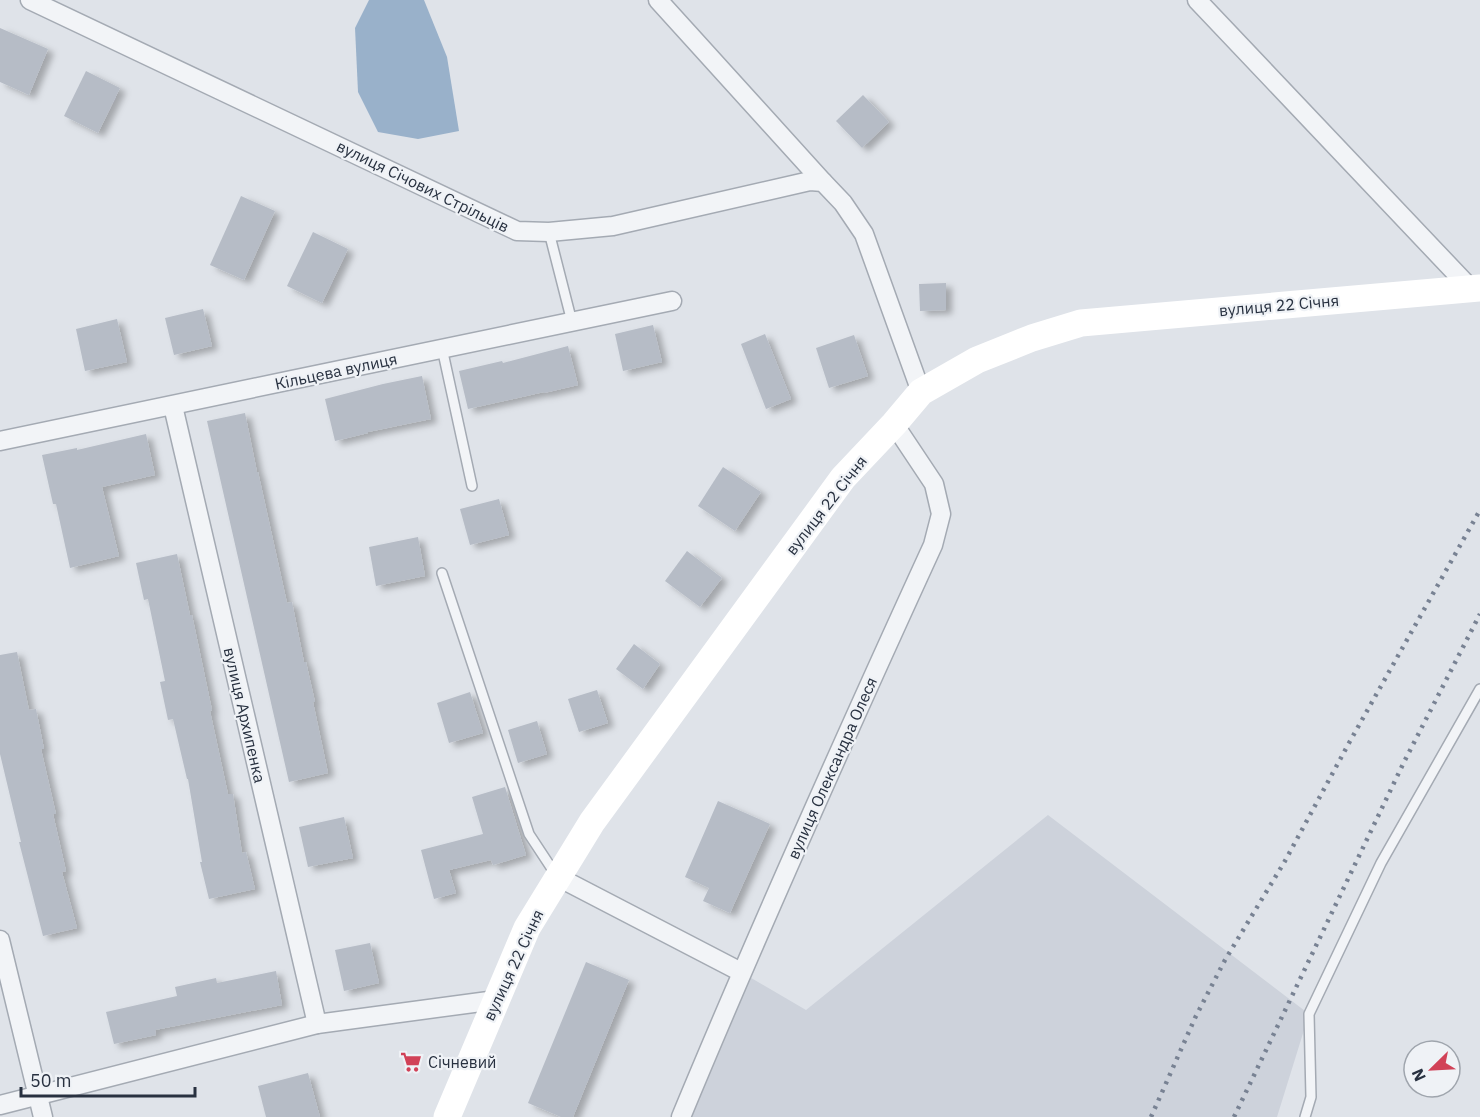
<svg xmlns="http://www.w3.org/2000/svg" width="1480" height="1117" viewBox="0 0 1480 1117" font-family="'IBM Plex Sans',sans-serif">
  <defs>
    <filter id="shadow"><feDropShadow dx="6" dy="4" stdDeviation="3" flood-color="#0004"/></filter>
  </defs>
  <rect width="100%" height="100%" fill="#dfe3e9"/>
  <path fill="#cdd2db" d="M 1048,815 L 1309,1014 L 1277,1117 L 681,1117 L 741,972 L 806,1010 Z"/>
  <path fill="#99b1ca" d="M 369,0 L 424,0 L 447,57 L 459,131 L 418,139 L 378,132 L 358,92 L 355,28 Z"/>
  <g fill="#b6bcc6" filter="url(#shadow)">
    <path d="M 0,28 L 48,49 L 29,95 L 0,82 Z"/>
    <path d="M 86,71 L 120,88 L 98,133 L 64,116 Z"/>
    <path d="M 863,95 L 889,122 L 862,148 L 836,121 Z"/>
    <path d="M 241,196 L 275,211 L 244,280 L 210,265 Z"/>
    <path d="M 313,232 L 348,249 L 322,303 L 287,286 Z"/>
    <path d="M 946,283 L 946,310 L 920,311 L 919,284 Z"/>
    <path d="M 203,309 L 212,346 L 174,355 L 165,318 Z"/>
    <path d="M 117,319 L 127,362 L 85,371 L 76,329 Z"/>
    <path d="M 653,325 L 662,362 L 623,371 L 615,334 Z"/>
    <path d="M 765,334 L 791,399 L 766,409 L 741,344 Z"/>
    <path d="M 854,335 L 868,376 L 829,388 L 816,348 Z"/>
    <path d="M 568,346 L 578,385 L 544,393 L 544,392 L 468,409 L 459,371 L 502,361 L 503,363 Z"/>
    <path d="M 422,376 L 431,419 L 368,432 L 368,433 L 335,441 L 325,399 L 383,384 Z"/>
    <path d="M 245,413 L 257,472 L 258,472 L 287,603 L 292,602 L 304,662 L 306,662 L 315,702 L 313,702 L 328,773 L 289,782 L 207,421 Z"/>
    <path d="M 146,434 L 155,475 L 102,487 L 119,556 L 70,568 L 56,504 L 53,504 L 42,455 L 77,448 L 77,450 Z"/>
    <path d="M 723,467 L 761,492 L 735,531 L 698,506 Z"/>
    <path d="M 499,499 L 509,535 L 470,545 L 460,509 Z"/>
    <path d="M 418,537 L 425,576 L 376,586 L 369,547 Z"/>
    <path d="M 687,551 L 722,578 L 700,607 L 665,581 Z"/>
    <path d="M 177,554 L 190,615 L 192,615 L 212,710 L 210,711 L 228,794 L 233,794 L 242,853 L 246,852 L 255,889 L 209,899 L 200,862 L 202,862 L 188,779 L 187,779 L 173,719 L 168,720 L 160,682 L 165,681 L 148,599 L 144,600 L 136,563 Z"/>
    <path d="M 634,644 L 660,664 L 643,689 L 616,669 Z"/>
    <path d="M 17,652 L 29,710 L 36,709 L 44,749 L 41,749 L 56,814 L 53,814 L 66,871 L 62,872 L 77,928 L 43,936 L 28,877 L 19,842 L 21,842 L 0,754 L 0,655 Z"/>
    <path d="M 597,690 L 608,723 L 579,732 L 568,699 Z"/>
    <path d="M 470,692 L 483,733 L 449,743 L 437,703 Z"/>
    <path d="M 537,721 L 547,754 L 518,763 L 508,730 Z"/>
    <path d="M 505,787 L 526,855 L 493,865 L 491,860 L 449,870 L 456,893 L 434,899 L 421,850 L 483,834 L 472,797 Z"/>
    <path d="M 718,801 L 770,824 L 730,913 L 703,901 L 709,888 L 685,877 Z"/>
    <path d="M 344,817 L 353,858 L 308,867 L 299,827 Z"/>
    <path d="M 370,943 L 379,983 L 344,991 L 335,950 Z"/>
    <path d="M 586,962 L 629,980 L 573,1117 L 561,1117 L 528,1103 Z"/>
    <path d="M 276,971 L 282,1005 L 155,1030 L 156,1035 L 114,1044 L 106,1012 L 177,996 L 175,987 L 216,978 L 217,983 Z"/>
    <path d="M 308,1073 L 320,1117 L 266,1117 L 258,1086 Z"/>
  </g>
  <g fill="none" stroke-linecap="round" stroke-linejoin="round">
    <defs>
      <g id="lane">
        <path d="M 549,232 L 572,322"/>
        <path d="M 442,348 L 472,486"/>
        <path d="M 442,573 L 529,834 L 556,875"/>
        <path d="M 1305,1117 L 1311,1097 L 1309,1014 L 1381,863 L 1480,689"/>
      </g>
      <g id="street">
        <path d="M 30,0 L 517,231 L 549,232 L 613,226 L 810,181 L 823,182 L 843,203 L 864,234 L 921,392"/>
        <path d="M 658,0 L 823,182"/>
        <path d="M 1197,0 L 1471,289"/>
        <path d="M 173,406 L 317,1024"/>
        <path d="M 0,441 C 224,395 448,346 672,301"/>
        <path d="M 558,877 L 741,972"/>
        <path d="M 0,940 L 43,1117"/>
        <path d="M 0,1105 L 317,1024 L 496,1000"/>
        <path d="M 681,1117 C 761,924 846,735 933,545 L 941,514 L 934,484 L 894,424"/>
      </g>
    </defs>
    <use href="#lane" stroke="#a4aab3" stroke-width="12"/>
    <use href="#street" stroke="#a4aab3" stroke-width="21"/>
    <use href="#lane" stroke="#f2f4f7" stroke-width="9"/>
    <use href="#street" stroke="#f2f4f7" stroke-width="18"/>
    <path stroke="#fff" stroke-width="27" d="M 447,1117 L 527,928 L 592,822 L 843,478 L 894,424 L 921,392 L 977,360 L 1032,338 L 1081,323 L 1480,288"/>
    <g stroke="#788293" stroke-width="4.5" stroke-dasharray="3 6" stroke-linecap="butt">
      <path d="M 1151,1117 L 1195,1018 L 1225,960 L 1285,861 L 1349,743 L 1480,510"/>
      <path d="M 1234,1117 L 1404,762 L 1480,614"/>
    </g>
  </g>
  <defs>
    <symbol id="supermarket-bare" viewBox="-9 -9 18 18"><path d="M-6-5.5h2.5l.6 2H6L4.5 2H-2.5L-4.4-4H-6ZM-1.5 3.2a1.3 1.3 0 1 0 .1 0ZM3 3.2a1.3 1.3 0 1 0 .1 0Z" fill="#d14157" stroke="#eff2f6" stroke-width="2.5" paint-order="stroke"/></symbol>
  </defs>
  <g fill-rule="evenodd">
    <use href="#supermarket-bare" x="396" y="1047" width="30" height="30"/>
  </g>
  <g text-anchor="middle" stroke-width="4.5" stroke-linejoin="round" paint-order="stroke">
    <g font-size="16" fill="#283140" stroke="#eff2f6">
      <text transform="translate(423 186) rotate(26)" y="6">вулиця Січових Стрільців</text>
      <text transform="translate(1279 305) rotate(-5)" y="6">вулиця 22 Січня</text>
      <text transform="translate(336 371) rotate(-12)" y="6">Кільцева вулиця</text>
      <text transform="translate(826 505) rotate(-52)" y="6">вулиця 22 Січня</text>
      <text transform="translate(245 715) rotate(77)" y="6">вулиця Архипенка</text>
      <text transform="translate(832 768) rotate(-66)" y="6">вулиця Олександра Олеся</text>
      <text transform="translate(513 965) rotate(-65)" y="6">вулиця 22 Січня</text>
    </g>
    <g font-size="16" fill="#283140" stroke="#eff2f6" text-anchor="start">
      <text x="428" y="1068">Січневий</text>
    </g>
  </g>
  <g transform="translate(1432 1069) rotate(246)"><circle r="28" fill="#eff2f6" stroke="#9fa5ad" stroke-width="1.5"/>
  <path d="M0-4.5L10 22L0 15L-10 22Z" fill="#d14157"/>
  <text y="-9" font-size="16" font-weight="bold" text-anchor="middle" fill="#283140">N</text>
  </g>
  <path d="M21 1087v9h174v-9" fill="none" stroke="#283140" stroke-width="3"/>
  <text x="30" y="1087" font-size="18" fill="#283140" stroke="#eff2f6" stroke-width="4.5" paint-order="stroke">50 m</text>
</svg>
